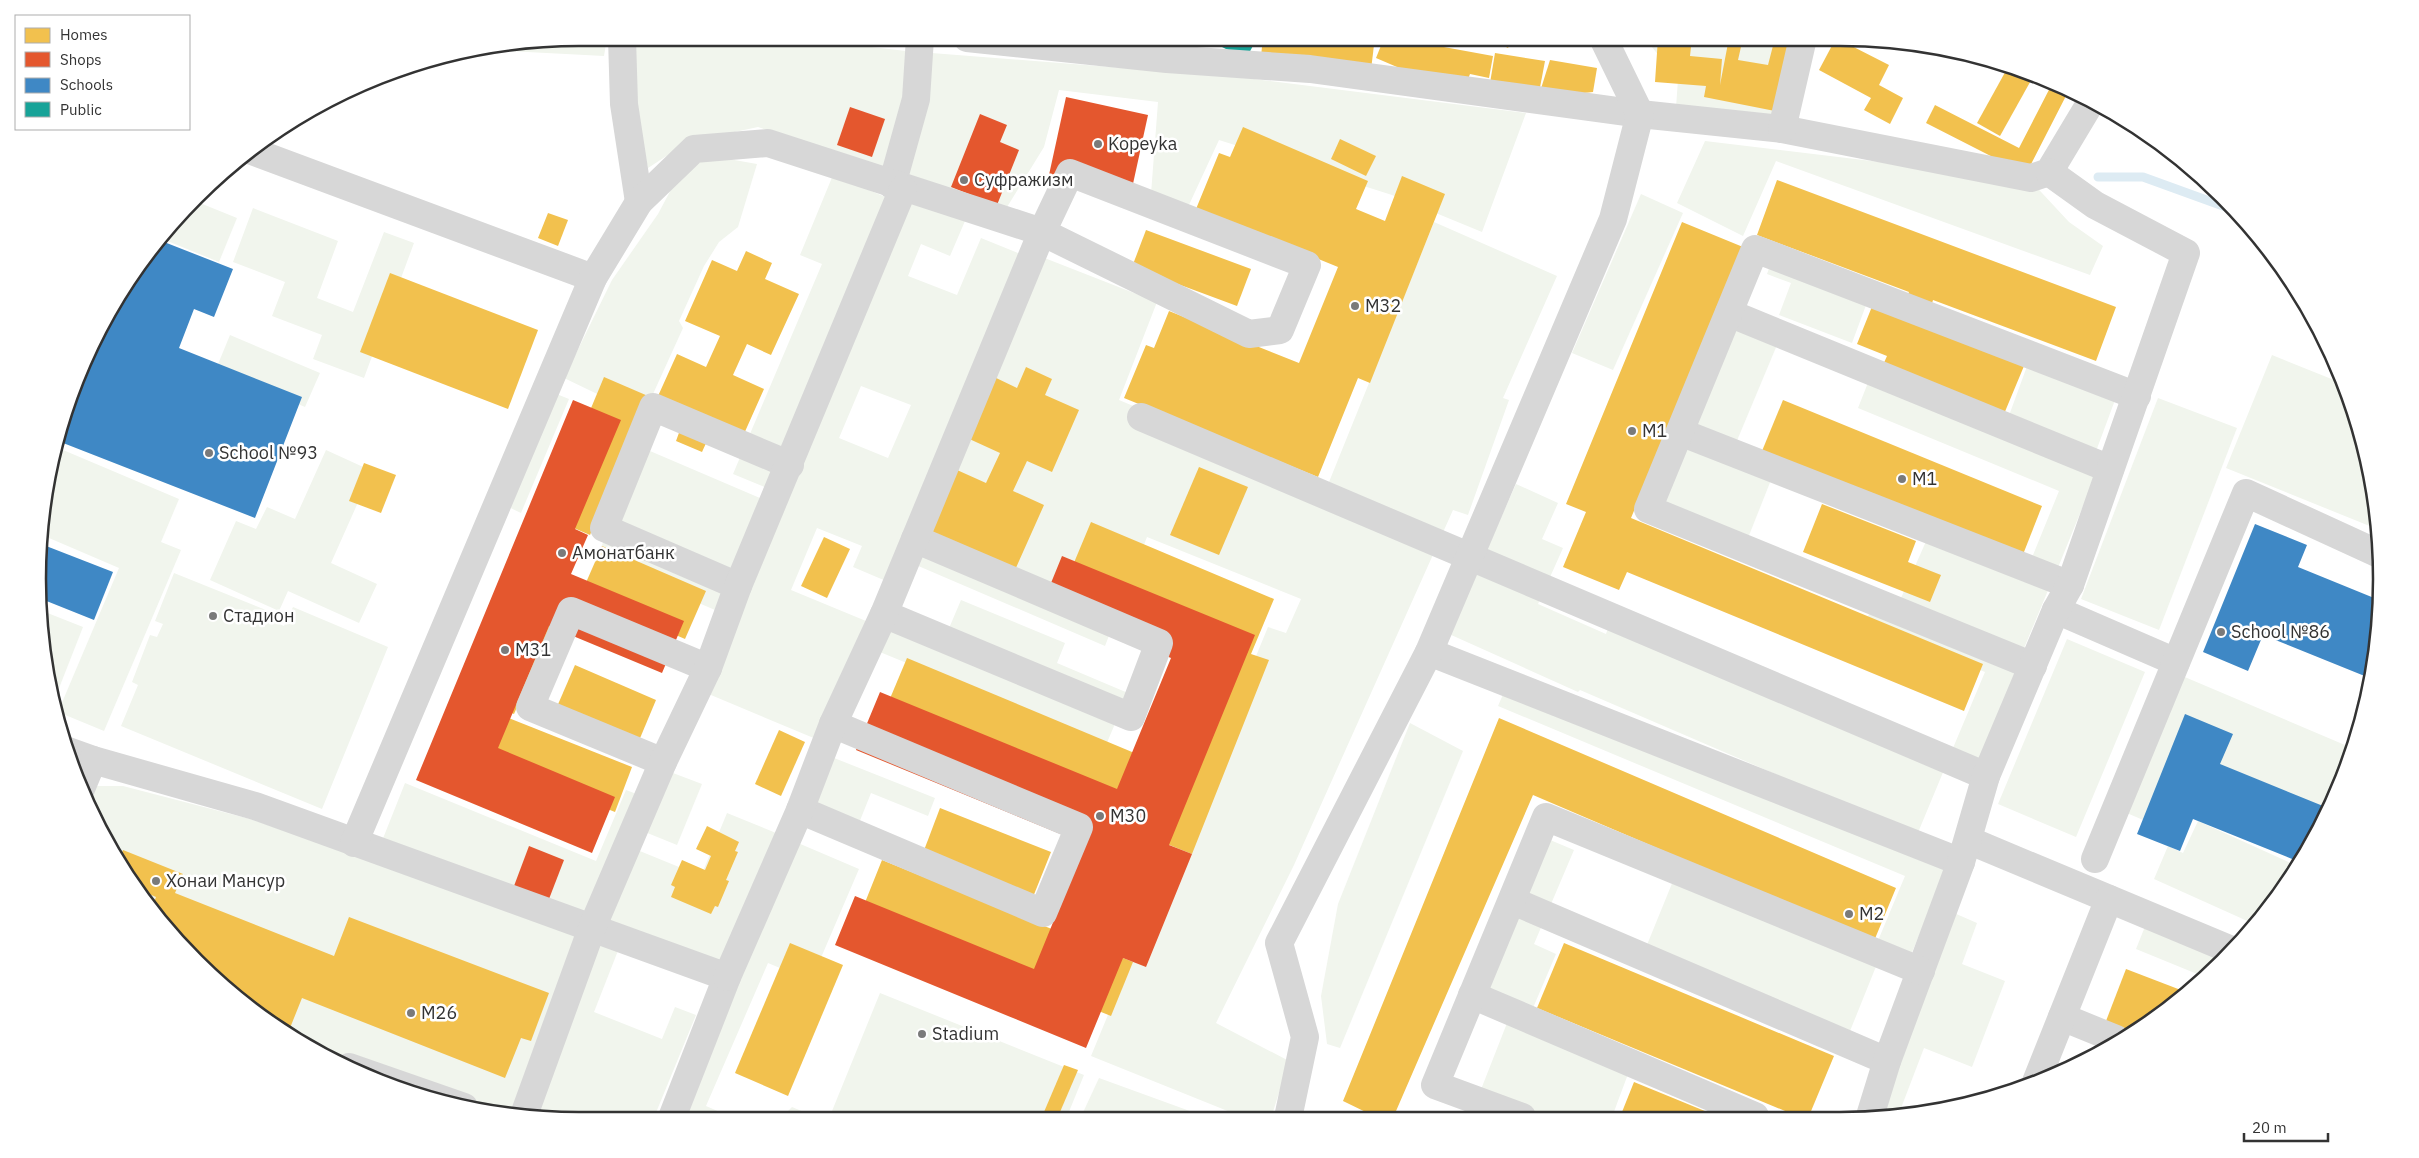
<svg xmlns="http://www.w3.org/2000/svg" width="2419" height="1158" viewBox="0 0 2419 1158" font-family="'IBM Plex Sans',sans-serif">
  <rect width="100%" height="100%" fill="#fff"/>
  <g fill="#f1f5ed" fill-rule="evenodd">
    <path d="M 579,38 L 607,38 L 604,56 L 469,49 Z"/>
    <path d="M 634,38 L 794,38 L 906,51 L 1238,77 L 1526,113 L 1482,232 L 1392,195 L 1219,140 L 1188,207 L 1151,194 L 1158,102 L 1059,90 L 1044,147 L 1004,212 L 758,127 L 688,142 L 648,168 L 633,103 Z"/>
    <path d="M 1653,38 L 1795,38 L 1785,116 L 1676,108 L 1678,79 L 1651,46 Z"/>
    <path d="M 1705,141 L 2030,180 L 2069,222 L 2103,246 L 2090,275 L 1776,161 L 1743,236 L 1677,203 Z"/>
    <path d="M 706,155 L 757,164 L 738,227 L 719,242 L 704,266 L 679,321 L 683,328 L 643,416 L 564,378 L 612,280 L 658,214 L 682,169 Z"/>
    <path d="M 833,175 L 895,201 L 774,491 L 733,474 L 822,264 L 800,255 Z"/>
    <path d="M 1641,194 L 1683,213 L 1613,370 L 1572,353 Z"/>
    <path d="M 907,196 L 965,221 L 950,256 L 921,244 L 908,276 L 957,295 L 981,238 L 1023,255 L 886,581 L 853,567 L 862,546 L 817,528 L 791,590 L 866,621 L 816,739 L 699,690 ZM 861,386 L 911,405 L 888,458 L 839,438 Z"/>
    <path d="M 195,201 L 237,218 L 219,262 L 160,238 L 172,222 Z"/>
    <path d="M 253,208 L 338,241 L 317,298 L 353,312 L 384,232 L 414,243 L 364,378 L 313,359 L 322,335 L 272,316 L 285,282 L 233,262 Z"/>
    <path d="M 1434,222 L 1557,276 L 1503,398 L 1509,400 L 1468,515 L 1453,510 L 1294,865 L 1216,1023 L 1289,1061 L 1271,1118 L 1245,1118 L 1091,1056 L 1268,627 L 1286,633 L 1301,599 L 1147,537 L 1105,646 L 909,562 L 1042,257 L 1157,302 L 1119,400 L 1327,487 Z"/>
    <path d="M 1772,260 L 1869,297 L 1852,343 L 1779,315 L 1791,283 L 1767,274 Z"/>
    <path d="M 1731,326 L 1777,345 L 1736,443 L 1690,424 Z"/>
    <path d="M 230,335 L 320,373 L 305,407 L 216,369 Z"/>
    <path d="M 2272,355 L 2344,384 L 2371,474 L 2377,529 L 2226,468 Z"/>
    <path d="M 2030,358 L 2118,392 L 2095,454 L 2007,421 Z"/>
    <path d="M 1871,375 L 2098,469 L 2055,575 L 2029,565 L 2059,491 L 1858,408 Z"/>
    <path d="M 549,391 L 569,399 L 521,513 L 502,504 Z"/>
    <path d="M 2158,398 L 2237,428 L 2159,630 L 2081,599 Z"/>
    <path d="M 1682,439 L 1773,475 L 1746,543 L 1656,507 Z"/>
    <path d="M 56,447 L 179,499 L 161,542 L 181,550 L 104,731 L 58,712 L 119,568 L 42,535 L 48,473 Z"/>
    <path d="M 643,448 L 769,502 L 722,613 L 596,559 Z"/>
    <path d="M 326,450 L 372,471 L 331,563 L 377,584 L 359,623 L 288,591 L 279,611 L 210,580 L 236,521 L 256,529 L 267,507 L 295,519 Z"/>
    <path d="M 1516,484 L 1558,503 L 1542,539 L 1563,548 L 1538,604 L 1606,634 L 1613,614 L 1953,748 L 1985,672 L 1865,623 L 1874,603 L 2020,664 L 1971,781 L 1944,770 L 1917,835 L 1580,690 L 1578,692 L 1449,634 Z"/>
    <path d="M 1927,539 L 2049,588 L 2022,653 L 1898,605 Z"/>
    <path d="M 174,573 L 271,612 L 268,619 L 284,626 L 293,607 L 388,647 L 322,809 L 121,726 L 138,685 L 132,682 L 150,635 L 157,637 L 163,624 L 155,621 Z"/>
    <path d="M 961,600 L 1065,643 L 1057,663 L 1128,693 L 1106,745 L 875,650 L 886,625 L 941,647 Z"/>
    <path d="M 40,610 L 83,627 L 54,701 L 42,650 Z"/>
    <path d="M 2067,639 L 2145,672 L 2076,837 L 1998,804 Z"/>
    <path d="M 2180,675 L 2352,748 L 2340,786 L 2322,818 L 2184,759 L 2155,825 L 2122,811 Z"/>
    <path d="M 1510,678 L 1950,861 L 1910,957 L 1877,943 L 1905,876 L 1498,706 Z"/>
    <path d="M 1410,723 L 1463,751 L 1340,1048 L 1327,1044 L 1321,996 L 1338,904 Z"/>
    <path d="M 819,752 L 935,798 L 928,816 L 871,793 L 857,828 L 799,805 Z"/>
    <path d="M 665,770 L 702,784 L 677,845 L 640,830 Z"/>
    <path d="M 405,783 L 596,861 L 626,790 L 642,796 L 590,924 L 378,851 Z"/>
    <path d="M 80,786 L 123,786 L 250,819 L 585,933 L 517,1114 L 489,1112 L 328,1056 L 280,1030 L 287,992 L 209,973 L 149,908 L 93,819 Z"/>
    <path d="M 727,813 L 776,833 L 720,973 L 599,924 L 630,847 L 701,876 Z"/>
    <path d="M 2198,821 L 2295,865 L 2269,909 L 2254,924 L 2154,879 L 2168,846 L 2183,853 Z"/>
    <path d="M 1543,837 L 1574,850 L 1534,944 L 1556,954 L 1530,1015 L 1477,993 Z"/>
    <path d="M 791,840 L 859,869 L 811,981 L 768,963 L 706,1106 L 727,1115 L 725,1120 L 670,1120 Z"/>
    <path d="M 1673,881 L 1877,964 L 1844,1046 L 1640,962 Z"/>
    <path d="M 1954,913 L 1977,923 L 1962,964 L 2005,981 L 1972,1067 L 1924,1048 L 1898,1116 L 1876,1116 Z"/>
    <path d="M 2146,924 L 2222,956 L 2202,976 L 2136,949 Z"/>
    <path d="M 599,934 L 621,943 L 594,1012 L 662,1039 L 675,1007 L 696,1015 L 653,1120 L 579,1120 L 526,1115 Z"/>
    <path d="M 880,993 L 1084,1075 L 1066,1119 L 839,1120 L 830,1116 Z"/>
    <path d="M 1509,1018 L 1631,1066 L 1612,1117 L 1543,1117 L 1480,1092 Z"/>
    <path d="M 1099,1078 L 1209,1118 L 1080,1119 Z"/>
    <path d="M 792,1107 L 823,1120 L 779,1120 Z"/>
  </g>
  <g fill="#f2c14e">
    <path d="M 1076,38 L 1167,38 L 1165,55 Z"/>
    <path d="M 1263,38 L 1313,38 L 1374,45 L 1371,70 L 1261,56 Z"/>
    <path d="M 1384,38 L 1409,38 L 1422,43 L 1493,56 L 1489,78 L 1470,74 L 1466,84 L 1432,82 L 1376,58 Z"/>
    <path d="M 1504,38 L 1513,38 L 1508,48 L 1500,44 Z"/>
    <path d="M 1658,38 L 1692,38 L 1690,56 L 1722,59 L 1720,85 L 1729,38 L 1743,38 L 1738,60 L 1768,65 L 1775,38 L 1795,42 L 1780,112 L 1704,97 L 1706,86 L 1655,82 Z"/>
    <path d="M 1836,38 L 1889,65 L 1879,85 L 1903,98 L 1890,124 L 1864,110 L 1871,98 L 1819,70 Z"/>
    <path d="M 1495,53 L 1545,61 L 1538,98 L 1489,89 Z"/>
    <path d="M 1550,60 L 1597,68 L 1593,92 L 1538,98 Z"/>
    <path d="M 2008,67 L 2034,75 L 2000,136 L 1977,123 Z"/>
    <path d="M 2053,82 L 2069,90 L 2026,174 L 1926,123 L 1935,105 L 2019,148 Z"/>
    <path d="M 1243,127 L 1368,181 L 1356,209 L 1385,221 L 1402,176 L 1445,194 L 1370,383 L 1358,378 L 1318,477 L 1124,398 L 1146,345 L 1154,348 L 1169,311 L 1299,363 L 1338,267 L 1196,209 L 1219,153 L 1230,157 Z"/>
    <path d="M 1340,139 L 1376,156 L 1366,176 L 1331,159 Z"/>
    <path d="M 1777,180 L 2116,307 L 2096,361 L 1933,300 L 1930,310 L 1905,301 L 1909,292 L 1757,235 Z"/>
    <path d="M 548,213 L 568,220 L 558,246 L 538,238 Z"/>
    <path d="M 1682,222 L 1743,247 L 1631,518 L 1983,664 L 1964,711 L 1627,572 L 1619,590 L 1563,567 L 1586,512 L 1566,504 Z"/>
    <path d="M 1146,230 L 1251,269 L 1237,306 L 1132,267 Z"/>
    <path d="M 746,251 L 772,263 L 765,279 L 799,294 L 771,355 L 747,344 L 733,375 L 764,389 L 735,454 L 707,441 L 702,452 L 676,441 L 680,430 L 649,416 L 677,354 L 706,367 L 720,336 L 685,321 L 712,260 L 737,271 Z"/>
    <path d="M 390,273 L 538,330 L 508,409 L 360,352 Z"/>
    <path d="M 1873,304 L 2024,366 L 2004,414 L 1883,365 L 1887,356 L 1857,344 Z"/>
    <path d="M 1026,367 L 1052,379 L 1045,395 L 1079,410 L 1052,472 L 1027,461 L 1013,491 L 1044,505 L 1015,570 L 930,532 L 957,470 L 986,483 L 1000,453 L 965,437 L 992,376 L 1017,388 Z"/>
    <path d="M 604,377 L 648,396 L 590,535 L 546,516 Z"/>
    <path d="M 1783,400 L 2042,506 L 2022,557 L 1762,451 Z"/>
    <path d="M 364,463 L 396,475 L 381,513 L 349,501 Z"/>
    <path d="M 1199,467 L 1248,487 L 1219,555 L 1170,535 Z"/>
    <path d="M 1822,504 L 1916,541 L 1908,562 L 1941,575 L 1930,602 L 1803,552 Z"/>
    <path d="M 1091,522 L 1274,599 L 1251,654 L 1269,660 L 1192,854 L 1132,830 L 1209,636 L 1068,577 Z"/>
    <path d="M 824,537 L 850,549 L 827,598 L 801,586 Z"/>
    <path d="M 602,546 L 706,591 L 685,639 L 581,594 Z"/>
    <path d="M 517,582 L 563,602 L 514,714 L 469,695 Z"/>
    <path d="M 907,658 L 1144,757 L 1123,807 L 886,708 Z"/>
    <path d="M 575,665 L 656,700 L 638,743 L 556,709 Z"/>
    <path d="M 476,705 L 632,767 L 615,812 L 459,750 Z"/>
    <path d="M 1499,718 L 1896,888 L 1874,941 L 1533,795 L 1393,1118 L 1378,1118 L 1343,1101 Z"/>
    <path d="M 779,730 L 805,742 L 781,796 L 755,784 Z"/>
    <path d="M 940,808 L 1051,852 L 1033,897 L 923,853 Z"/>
    <path d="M 707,826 L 739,842 L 735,851 L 738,852 L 726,880 L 729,881 L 718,907 L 715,906 L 711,914 L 671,897 L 675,887 L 671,885 L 682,860 L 705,870 L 711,856 L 696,849 Z"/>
    <path d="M 123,850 L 183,874 L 175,893 L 334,956 L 349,917 L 549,993 L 531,1041 L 521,1038 L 505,1078 L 302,998 L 288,1033 L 279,1030 L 222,986 L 151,910 L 156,897 L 137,889 L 119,860 Z"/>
    <path d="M 882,860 L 1133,962 L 1111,1016 L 860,915 Z"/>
    <path d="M 790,943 L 843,965 L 788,1096 L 735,1073 Z"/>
    <path d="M 1564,943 L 1834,1056 L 1809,1116 L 1797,1116 L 1537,1008 Z"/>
    <path d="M 2126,969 L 2186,992 L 2170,1008 L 2132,1031 L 2106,1021 Z"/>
    <path d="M 1064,1065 L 1078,1070 L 1057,1119 L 1041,1119 Z"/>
    <path d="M 1634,1082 L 1717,1116 L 1717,1117 L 1620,1117 Z"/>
  </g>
  <g fill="#e4572e">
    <path d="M 1066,97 L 1148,115 L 1131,193 L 1049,175 Z"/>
    <path d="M 850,107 L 885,119 L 872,157 L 837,145 Z"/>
    <path d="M 980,114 L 1007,125 L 1000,142 L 1019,150 L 997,205 L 951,187 Z"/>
    <path d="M 573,400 L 621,420 L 575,529 L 588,535 L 571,574 L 684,621 L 662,673 L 549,626 L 498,748 L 615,797 L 592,853 L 416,780 Z"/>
    <path d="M 1062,556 L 1255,635 L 1169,845 L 1192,854 L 1146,967 L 1123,958 L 1086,1048 L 835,945 L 855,896 L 1034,969 L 1085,844 L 856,750 L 880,692 L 1117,789 L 1171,658 L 1042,605 Z"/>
    <path d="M 529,846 L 564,860 L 549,899 L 514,886 Z"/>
  </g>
  <g fill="#3f88c5">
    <path d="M 159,240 L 233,269 L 214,317 L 194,309 L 179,348 L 302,397 L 255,518 L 58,441 L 79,372 L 110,308 Z"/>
    <path d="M 2255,524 L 2307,545 L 2298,567 L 2379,600 L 2372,679 L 2263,635 L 2248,671 L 2203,652 Z"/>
    <path d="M 41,544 L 113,572 L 94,620 L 39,598 L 38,579 Z"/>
    <path d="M 2185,714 L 2233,734 L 2220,764 L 2328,808 L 2297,861 L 2193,819 L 2180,851 L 2137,834 Z"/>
  </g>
  <path fill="#17a398" d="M 1204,38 L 1257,38 L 1246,59 Z"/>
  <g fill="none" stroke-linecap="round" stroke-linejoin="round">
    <path stroke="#ddebf3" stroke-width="9" d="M 2098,177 L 2143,177 L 2234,210"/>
    <g stroke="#d7d7d7" stroke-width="28">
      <path d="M 622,38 L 624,104 L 639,202"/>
      <path d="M 967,38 L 1167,59 L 1310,69 L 1640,114 L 1782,129 L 2031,178 L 2049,172 L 2091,102"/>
      <path d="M 1782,129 L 1803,38"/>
      <path d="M 249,150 L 593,278"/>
      <path d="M 892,185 L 916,99 L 920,38"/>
      <path d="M 1729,313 L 2110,469"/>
      <path d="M 1141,417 L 1986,776"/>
      <path d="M 1680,432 L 2070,585"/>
      <path d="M 738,586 L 604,528 L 653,407 L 790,465"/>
      <path d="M 2056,610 L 2176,662"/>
      <path d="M 884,614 L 1131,717 L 1159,643 L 915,539"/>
      <path d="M 1429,652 L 1961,862"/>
      <path d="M 2033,666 L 1648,509 L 1755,249 L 2137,396"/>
      <path d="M 65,750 L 93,760"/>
      <path d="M 663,762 L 530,707 L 571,611 L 708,668"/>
      <path d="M 81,789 L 93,760 L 255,806 L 727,977 L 671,1120"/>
      <path d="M 800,810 L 1043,913 L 1079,827 L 833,724"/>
      <path d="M 1968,840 L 2229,949"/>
      <path d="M 354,843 L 593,278 L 639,202 L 694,149 L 768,143 L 1042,232 L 1249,334 L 1280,330 L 1307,265 L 1070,173 L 1042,232 L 884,614 L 833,724 L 800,810 L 727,977"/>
      <path d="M 2095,859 L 2246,493 L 2379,554"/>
      <path d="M 1513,901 L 1887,1061"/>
      <path d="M 1472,995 L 1755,1116"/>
      <path d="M 2062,1017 L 2116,1039"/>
      <path d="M 349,1067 L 464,1107"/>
      <path d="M 2036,1082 L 2109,899"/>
      <path d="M 524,1115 L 592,928 L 663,762 L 708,668 L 738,586 L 903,189"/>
      <path d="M 1870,1116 L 1887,1061 L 1961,862 L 1986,776 L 2056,610 L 2070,585 L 2186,253 L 2095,205 L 2049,172"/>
      <path d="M 1522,1117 L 1435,1085 L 1546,817 L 1921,971"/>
      <path d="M 1288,1118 L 1305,1037 L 1279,943 L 1429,652 L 1613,219 L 1640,114 L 1603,38"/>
    </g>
  </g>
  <g fill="#7a7a7a" stroke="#fff" stroke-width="2">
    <circle cx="1098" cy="144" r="5"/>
    <circle cx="964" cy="180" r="5"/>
    <circle cx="1355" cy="306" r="5"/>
    <circle cx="1632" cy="431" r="5"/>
    <circle cx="209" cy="453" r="5"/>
    <circle cx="1902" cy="479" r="5"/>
    <circle cx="562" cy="553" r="5"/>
    <circle cx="213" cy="616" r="5"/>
    <circle cx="2221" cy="632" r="5"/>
    <circle cx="505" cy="650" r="5"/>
    <circle cx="1100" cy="816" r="5"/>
    <circle cx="156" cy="881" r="5"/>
    <circle cx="1849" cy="914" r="5"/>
    <circle cx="411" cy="1013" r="5"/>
    <circle cx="922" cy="1034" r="5"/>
  </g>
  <g text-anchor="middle" stroke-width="5" stroke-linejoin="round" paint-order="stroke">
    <g font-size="18" fill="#333" stroke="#fff" text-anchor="start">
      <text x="1108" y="150">Kopeyka</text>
      <text x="974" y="186">Суфражизм</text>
      <text x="1365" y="312">М32</text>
      <text x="1642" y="437">M1</text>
      <text x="219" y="459">School №93</text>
      <text x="1912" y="485">М1</text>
      <text x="572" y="559">Амонатбанк</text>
      <text x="223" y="622">Стадион</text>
      <text x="2231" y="638">School №86</text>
      <text x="515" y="656">М31</text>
      <text x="1110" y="822">М30</text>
      <text x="166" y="887">Хонаи Мансур</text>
      <text x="1859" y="920">М2</text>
      <text x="421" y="1019">М26</text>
      <text x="932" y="1040">Stadium</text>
    </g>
  </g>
  <path d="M0 0H2419V1158H0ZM579 46H1840A533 533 0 0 1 2373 579V579A533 533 0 0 1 1840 1112H579A533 533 0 0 1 46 579V579A533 533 0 0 1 579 46Z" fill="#fff" fill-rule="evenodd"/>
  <path fill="none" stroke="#333" stroke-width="2.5" d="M579 46H1840A533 533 0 0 1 2373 579V579A533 533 0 0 1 1840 1112H579A533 533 0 0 1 46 579V579A533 533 0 0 1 579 46Z"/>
  <rect x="15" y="15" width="175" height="115" fill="#ffffff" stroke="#adadad"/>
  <rect x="25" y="28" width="25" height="15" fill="#f2c14e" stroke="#adadad"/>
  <text x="60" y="40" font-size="15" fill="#333333">Homes</text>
  <rect x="25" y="52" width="25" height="15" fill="#e4572e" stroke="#adadad"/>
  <text x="60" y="65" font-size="15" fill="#333333">Shops</text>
  <rect x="25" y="78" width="25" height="15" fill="#3f88c5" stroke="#adadad"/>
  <text x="60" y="90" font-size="15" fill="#333333">Schools</text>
  <rect x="25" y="102" width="25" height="15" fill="#17a398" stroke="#adadad"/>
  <text x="60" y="115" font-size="15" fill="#333333">Public</text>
  <path d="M2244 1133v8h84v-8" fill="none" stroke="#333333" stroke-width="2.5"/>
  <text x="2252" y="1133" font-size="15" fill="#333333" stroke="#ffffff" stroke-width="4" paint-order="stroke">20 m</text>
</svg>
